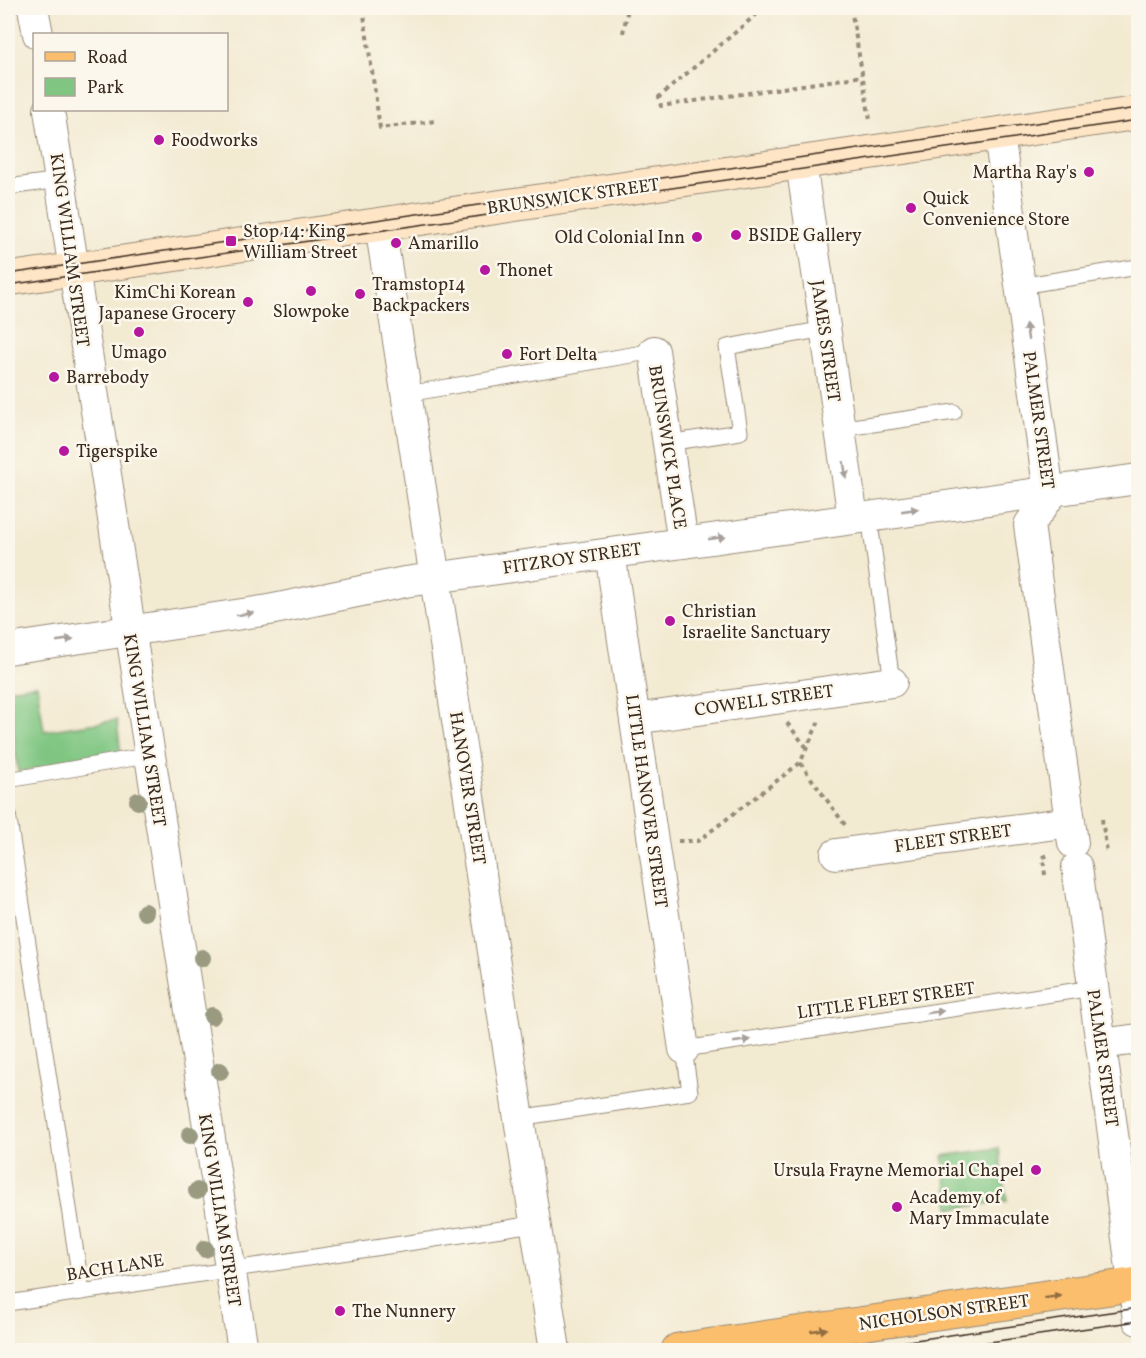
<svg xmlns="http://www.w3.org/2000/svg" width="1146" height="1358" viewBox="0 0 1146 1358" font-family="Vollkorn,serif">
  <rect width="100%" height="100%" fill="#fbf7ec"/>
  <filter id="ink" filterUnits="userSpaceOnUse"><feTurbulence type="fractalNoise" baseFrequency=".0167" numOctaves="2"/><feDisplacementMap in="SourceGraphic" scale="12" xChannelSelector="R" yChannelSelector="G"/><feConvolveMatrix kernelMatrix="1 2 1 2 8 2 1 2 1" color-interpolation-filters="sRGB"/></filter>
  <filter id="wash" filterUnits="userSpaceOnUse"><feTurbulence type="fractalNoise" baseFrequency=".008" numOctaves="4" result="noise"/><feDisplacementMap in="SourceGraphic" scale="24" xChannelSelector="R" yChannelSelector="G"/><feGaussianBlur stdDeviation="1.35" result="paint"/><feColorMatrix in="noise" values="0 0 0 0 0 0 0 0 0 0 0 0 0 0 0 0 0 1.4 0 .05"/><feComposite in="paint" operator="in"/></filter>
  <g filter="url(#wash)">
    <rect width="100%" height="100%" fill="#f3ead2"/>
    <g fill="#80c682" stroke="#5e7850" stroke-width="1.5">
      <path d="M 37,685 L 44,731 L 117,720 L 121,756 L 18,772 L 8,689 Z"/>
      <path d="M 999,1148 L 1007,1201 L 950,1209 L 943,1156 Z"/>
    </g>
  </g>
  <g filter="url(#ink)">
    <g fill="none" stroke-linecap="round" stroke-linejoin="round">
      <defs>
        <g id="lane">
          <path d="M 8,187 L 60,180"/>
          <path d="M 1020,286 L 1138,267"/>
          <path d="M 407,394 L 654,351"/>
          <path d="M 839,429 L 954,412"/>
          <path d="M 668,443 L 740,432 L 727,347 L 824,329"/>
          <path d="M 869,516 L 892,682"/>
          <path d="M 8,780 L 151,755"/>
          <path d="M 8,814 L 82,1292"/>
          <path d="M 518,1118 L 690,1092 L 684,1049 L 1093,988"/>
          <path d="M 8,1303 L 534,1224"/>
        </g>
        <g id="street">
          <path d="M 33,8 L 38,34"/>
          <path d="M 49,110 L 243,1350"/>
          <path d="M 999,134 L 1047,479 L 1052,493"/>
          <path d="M 801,163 L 853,518"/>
          <path d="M 380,225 L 555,1350"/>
          <path d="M 654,351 L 683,543"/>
          <path d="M 1052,493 L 1029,525 L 1073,843"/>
          <path d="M 610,553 L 684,1049"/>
          <path d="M 8,649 L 269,610 L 405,582 L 1138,479"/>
          <path d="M 635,719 L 892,682"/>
          <path d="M 836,854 L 1070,822"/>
          <path d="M 1077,867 L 1138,1320"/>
          <path d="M 1101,1044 L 1138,1039"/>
        </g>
        <path id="secondary" d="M 8,279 L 1138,113"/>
        <path id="primary" d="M 678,1350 L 1138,1284"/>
      </defs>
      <use href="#lane" stroke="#978a78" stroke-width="17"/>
      <use href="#street" stroke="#978a78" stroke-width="32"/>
      <use href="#secondary" stroke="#978a78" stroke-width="35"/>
      <use href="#primary" stroke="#978a78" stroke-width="35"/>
      <g stroke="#978a78" stroke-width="4" stroke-dasharray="4.5 4.5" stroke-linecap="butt">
        <path d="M 363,8 L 380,128 L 435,121"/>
        <path d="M 764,8 L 659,97 L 661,106 L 863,76"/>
        <path d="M 851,8 L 870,120"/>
        <path d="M 623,33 L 628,8"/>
        <path d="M 787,723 L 807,748"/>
        <path d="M 800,763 L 845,825"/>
        <path d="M 1102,819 L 1107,853"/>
        <path d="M 678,841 L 698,841 L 800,763 L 820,719"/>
        <path d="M 1045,875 L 1043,857 L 1050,855"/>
      </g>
      <use href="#lane" stroke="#fff" stroke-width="15"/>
      <use href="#street" stroke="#fff" stroke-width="30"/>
      <use href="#secondary" stroke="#fde5c5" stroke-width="33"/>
      <use href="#primary" stroke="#fabe6d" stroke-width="33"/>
      <g stroke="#3b2a1e" stroke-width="1.5">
        <path d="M 8,274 L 1138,108"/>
        <path d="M 8,285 L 1138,120"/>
        <path d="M 846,1350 L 1138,1308"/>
        <path d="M 933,1350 L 1138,1321"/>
      </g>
    </g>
    <g fill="#999a80">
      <circle cx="138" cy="801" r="9"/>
      <circle cx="145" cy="912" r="9"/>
      <circle cx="202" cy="958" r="9"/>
      <circle cx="212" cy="1016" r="9"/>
      <circle cx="220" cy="1071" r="9"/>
      <circle cx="190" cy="1135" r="9"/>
      <circle cx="197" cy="1191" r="9"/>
      <circle cx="205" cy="1249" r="9"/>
    </g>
    <defs><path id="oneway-solid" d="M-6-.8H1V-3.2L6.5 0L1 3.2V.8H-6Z" transform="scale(1.5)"/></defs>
    <g fill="#a79f9a">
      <use href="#oneway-solid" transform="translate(1027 332) rotate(-98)"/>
      <use href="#oneway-solid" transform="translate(845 470) rotate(81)"/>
      <use href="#oneway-solid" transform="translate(910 510) rotate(-8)"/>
      <use href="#oneway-solid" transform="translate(717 538) rotate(-8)"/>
      <use href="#oneway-solid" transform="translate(245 614) rotate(-9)"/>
      <use href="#oneway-solid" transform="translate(65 640) rotate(-8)"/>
      <use href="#oneway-solid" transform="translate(935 1012) rotate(-8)"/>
      <use href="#oneway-solid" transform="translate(742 1041) rotate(-8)"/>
    </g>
    <g fill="#916d42">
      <use href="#oneway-solid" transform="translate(1053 1297) rotate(-8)"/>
      <use href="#oneway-solid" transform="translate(819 1330) rotate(-8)"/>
    </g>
  </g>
  <g fill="#b5179e" stroke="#fbf7ec" stroke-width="2">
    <circle cx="159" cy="140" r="6"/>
    <circle cx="1089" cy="172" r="6"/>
    <circle cx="911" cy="208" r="6"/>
    <circle cx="736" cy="235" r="6"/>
    <circle cx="697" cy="237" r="6"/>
    <rect x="225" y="235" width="12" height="12" rx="3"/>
    <circle cx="396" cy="243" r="6"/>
    <circle cx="485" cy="270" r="6"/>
    <circle cx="311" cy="291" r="6"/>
    <circle cx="360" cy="294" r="6"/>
    <circle cx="248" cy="302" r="6"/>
    <circle cx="139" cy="332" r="6"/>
    <circle cx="507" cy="354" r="6"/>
    <circle cx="54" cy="377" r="6"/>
    <circle cx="64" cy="451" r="6"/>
    <circle cx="670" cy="621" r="6"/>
    <circle cx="1036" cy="1170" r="6"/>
    <circle cx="897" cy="1207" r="6"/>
    <circle cx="340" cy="1311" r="6"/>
  </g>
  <g text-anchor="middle" stroke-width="5" stroke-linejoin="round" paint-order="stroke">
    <g font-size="18" fill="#3b2a1e" stroke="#fbf7ec" text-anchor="start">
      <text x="171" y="146">Foodworks</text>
      <text x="1077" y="178" text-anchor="end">Martha Ray's</text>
      <text x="923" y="204">Quick<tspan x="923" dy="21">Convenience Store</tspan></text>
      <text x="243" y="237">Stop 14: King<tspan x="243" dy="21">William Street</tspan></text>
      <text x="748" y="241">BSIDE Gallery</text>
      <text x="685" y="243" text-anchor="end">Old Colonial Inn</text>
      <text x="408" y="249">Amarillo</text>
      <text x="497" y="276">Thonet</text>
      <text x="372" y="290">Tramstop14<tspan x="372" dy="21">Backpackers</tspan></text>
      <text x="236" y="298" text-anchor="end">KimChi Korean<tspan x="236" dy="21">Japanese Grocery</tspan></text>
      <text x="311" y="317" text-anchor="middle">Slowpoke</text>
      <text x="139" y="358" text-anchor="middle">Umago</text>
      <text x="519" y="360">Fort Delta</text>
      <text x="66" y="383">Barrebody</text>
      <text x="76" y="457">Tigerspike</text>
      <text x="682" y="617">Christian<tspan x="682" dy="21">Israelite Sanctuary</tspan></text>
      <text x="1024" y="1176" text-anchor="end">Ursula Frayne Memorial Chapel</text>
      <text x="909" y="1203">Academy of<tspan x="909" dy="21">Mary Immaculate</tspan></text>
      <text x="352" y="1317">The Nunnery</text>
    </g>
    <g font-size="18" fill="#3b2a1e" stroke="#fbf7ec">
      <text transform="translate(573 196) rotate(-8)" y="6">BRUNSWICK STREET</text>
      <text transform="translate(70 250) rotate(82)" y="6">KING WILLIAM STREET</text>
      <text transform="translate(826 341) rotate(82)" y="6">JAMES STREET</text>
      <text transform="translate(1039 420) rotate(82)" y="6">PALMER STREET</text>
      <text transform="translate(668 447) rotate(81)" y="6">BRUNSWICK PLACE</text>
      <text transform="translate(572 558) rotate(-8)" y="6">FITZROY STREET</text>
      <text transform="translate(764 700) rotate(-8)" y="6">COWELL STREET</text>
      <text transform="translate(145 730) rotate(81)" y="6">KING WILLIAM STREET</text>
      <text transform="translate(468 788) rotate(81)" y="6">HANOVER STREET</text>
      <text transform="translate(647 801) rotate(82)" y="6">LITTLE HANOVER STREET</text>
      <text transform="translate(953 838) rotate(-8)" y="6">FLEET STREET</text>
      <text transform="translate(886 1000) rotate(-8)" y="6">LITTLE FLEET STREET</text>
      <text transform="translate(1103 1058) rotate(82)" y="6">PALMER STREET</text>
      <text transform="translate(220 1210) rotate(81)" y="6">KING WILLIAM STREET</text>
      <text transform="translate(115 1267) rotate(-9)" y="6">BACH LANE</text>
      <text transform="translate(944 1312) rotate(-8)" y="6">NICHOLSON STREET</text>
    </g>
  </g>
  <rect width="1146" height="1358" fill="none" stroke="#fbf7ec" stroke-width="30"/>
  <rect x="33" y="33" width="195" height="78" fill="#fbf7ec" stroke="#aea59a" stroke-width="1.5"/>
  <rect x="45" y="52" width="30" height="9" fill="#fabe6d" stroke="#aea59a" stroke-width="1.5"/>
  <text x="87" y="63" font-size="18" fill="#3b2a1e">Road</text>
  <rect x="45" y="78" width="30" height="18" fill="#80c682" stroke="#aea59a" stroke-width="1.5"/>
  <text x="87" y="93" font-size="18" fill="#3b2a1e">Park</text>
</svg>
